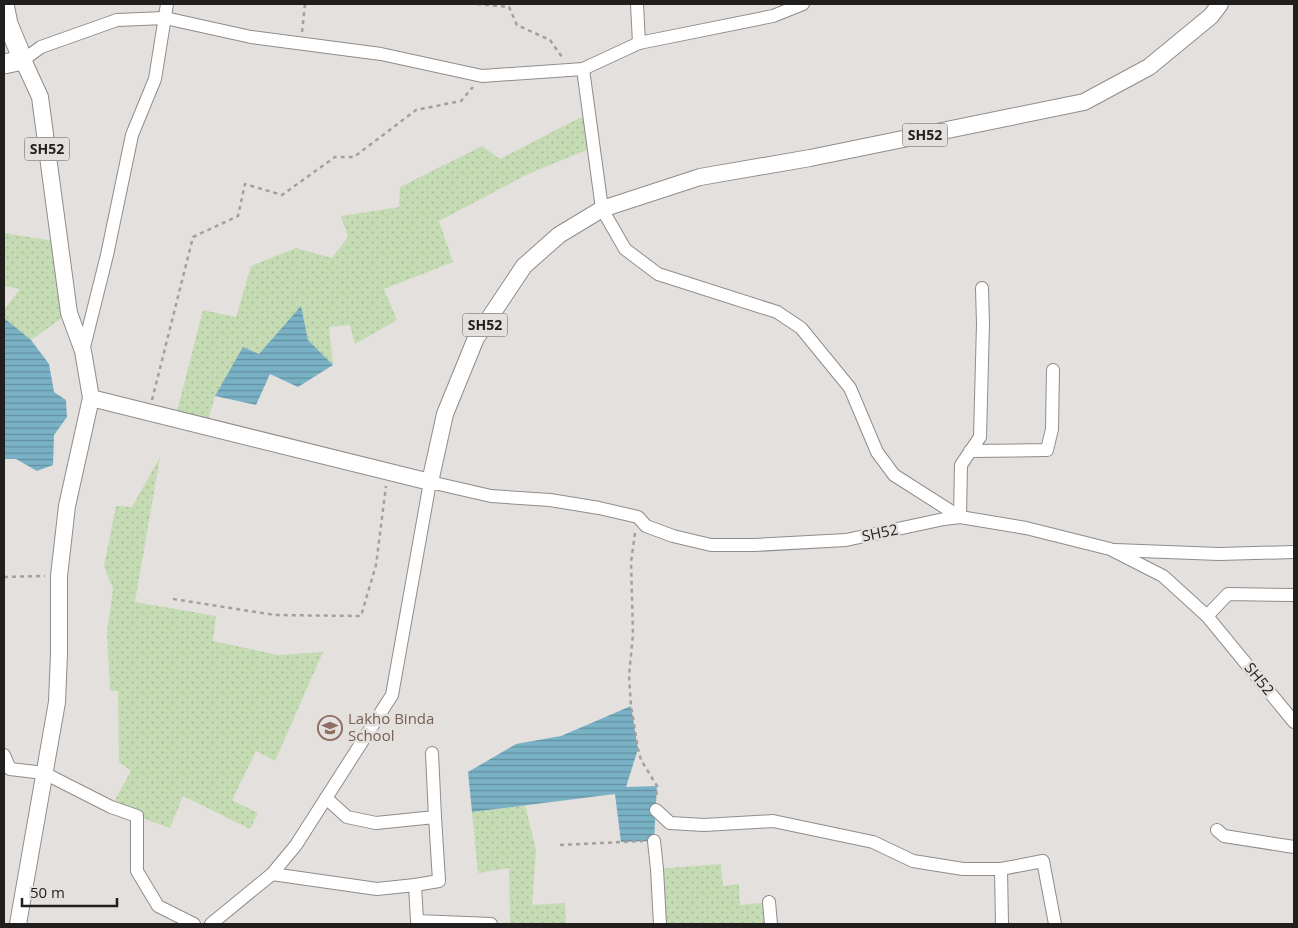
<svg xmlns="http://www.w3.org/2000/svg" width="1298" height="928" viewBox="0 0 1298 928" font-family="'Open Sans',sans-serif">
  <defs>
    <pattern id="grass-dots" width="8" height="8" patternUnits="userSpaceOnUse" patternTransform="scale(1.25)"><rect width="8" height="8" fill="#c5dbb3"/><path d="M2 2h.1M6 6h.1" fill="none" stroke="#a9bc9a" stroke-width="1.8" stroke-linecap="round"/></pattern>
    <pattern id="water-rules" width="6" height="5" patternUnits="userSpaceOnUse" patternTransform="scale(1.25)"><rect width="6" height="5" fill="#79b1c5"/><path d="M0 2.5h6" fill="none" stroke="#638f9f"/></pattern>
  </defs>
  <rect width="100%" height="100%" fill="#e4e0de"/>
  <g fill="url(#grass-dots)">
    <path d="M 589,113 L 594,147 L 528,174 L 439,221 L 453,262 L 384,289 L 397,320 L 355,344 L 350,325 L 329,327 L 333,365 L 308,340 L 301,307 L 258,355 L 244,348 L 215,396 L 206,427 L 175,419 L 203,310 L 236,317 L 251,266 L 296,248 L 332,258 L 348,237 L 341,216 L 399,207 L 400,187 L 482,146 L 500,159 Z"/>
    <path d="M 4,233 L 60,242 L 69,313 L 31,340 L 4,318 L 4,310 L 20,289 L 4,286 Z"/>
    <path d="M 160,457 L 135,602 L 216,616 L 213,641 L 278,655 L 323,652 L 275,761 L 256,751 L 232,800 L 258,813 L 250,829 L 183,796 L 170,828 L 111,807 L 131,771 L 119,762 L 118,691 L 110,691 L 107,632 L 113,589 L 104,566 L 116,506 L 132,507 Z"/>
    <path d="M 525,805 L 536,850 L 532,905 L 565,903 L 566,924 L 510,924 L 509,868 L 478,873 L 472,812 Z"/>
    <path d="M 721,864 L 723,886 L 739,884 L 740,905 L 769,902 L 771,924 L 660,924 L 657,869 Z"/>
  </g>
  <g fill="url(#water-rules)">
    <path d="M 301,306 L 308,340 L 333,365 L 298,387 L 270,374 L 256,405 L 215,396 L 243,347 L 259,354 Z"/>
    <path d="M 4,318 L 31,340 L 49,364 L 54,392 L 66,400 L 67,417 L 54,435 L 53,465 L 37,471 L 16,459 L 4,459 Z"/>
    <path d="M 631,706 L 638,749 L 626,787 L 657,786 L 654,841 L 621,842 L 615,794 L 472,812 L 468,772 L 516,744 L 561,736 Z"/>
  </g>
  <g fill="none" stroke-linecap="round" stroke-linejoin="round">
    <defs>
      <g id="minor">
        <path d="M 637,4 L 639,43"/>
        <path d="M 23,60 L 41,47 L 117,20 L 165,18 L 251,37 L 381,54 L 482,76 L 583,69 L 639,43 L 773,16 L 803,4"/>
        <path d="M 583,69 L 602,209 L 625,249 L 658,274 L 777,312 L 801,328 L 850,388 L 877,452 L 894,475 L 960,517"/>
        <path d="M 83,351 L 107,255 L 132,135 L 155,79 L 167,4"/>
        <path d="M 970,451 L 1047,450 L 1052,429 L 1053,370"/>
        <path d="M 960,517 L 961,465 L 980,437 L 983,324 L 982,288"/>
        <path d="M 1115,550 L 1219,554 L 1294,552"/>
        <path d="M 1207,616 L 1228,594 L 1294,595"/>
        <path d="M 4,755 L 10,769 L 44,773 L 111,807 L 137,816 L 137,871 L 158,906 L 194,924"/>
        <path d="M 326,798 L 347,817 L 376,823 L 435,817 L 432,753"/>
        <path d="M 656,810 L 670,823 L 704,825 L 773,821 L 873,842 L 913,861 L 963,869 L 1001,869 L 1002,924"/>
        <path d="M 1217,830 L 1224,836 L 1294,847"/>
        <path d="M 654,841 L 657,869 L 660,924"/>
        <path d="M 1001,869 L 1043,861 L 1055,924"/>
        <path d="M 272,874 L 377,889 L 415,885 L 417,921 L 491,924"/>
        <path d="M 415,885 L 439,881 L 435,817"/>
        <path d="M 769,902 L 771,924"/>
        <path d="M 211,924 L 272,874 L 296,845 L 392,695 L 430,482 L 491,496 L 550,500 L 599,508 L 638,517 L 646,526 L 673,536 L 711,545 L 755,545 L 846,540 L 944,519 L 960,517 L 1026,528 L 1110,549 L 1163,576 L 1207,616 L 1294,722"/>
      </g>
      <g id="major">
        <path d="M 91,398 L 430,482 L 445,414 L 476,338 L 524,266 L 559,235 L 602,209 L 700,177 L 810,158 L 1084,102 L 1149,67 L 1211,16 L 1220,4"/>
        <path d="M 18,924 L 57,702 L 59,654 L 59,576 L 67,506 L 91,398 L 83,351 L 69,313 L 40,97 L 23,60"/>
      </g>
      <path id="highway" d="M 4,64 L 23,60 L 8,24 L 4,4"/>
    </defs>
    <use href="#minor" stroke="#908c8b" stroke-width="14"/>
    <use href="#major" stroke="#908c8b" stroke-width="18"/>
    <use href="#highway" stroke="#908c8b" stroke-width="21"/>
    <g stroke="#a3a09e" stroke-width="2.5" stroke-dasharray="4 4" stroke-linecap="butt">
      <path d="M 477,4 L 509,7 L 517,25 L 550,40 L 562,57"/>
      <path d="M 302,32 L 305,4"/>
      <path d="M 152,400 L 193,237 L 238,216 L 245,184 L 282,195 L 335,157 L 354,157 L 416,110 L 461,101 L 473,87"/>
      <path d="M 635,533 L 631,562 L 633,634 L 629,676 L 631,706 L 638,749 L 641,760 L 657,786 L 656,799"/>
      <path d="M 4,577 L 45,576"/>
      <path d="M 173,599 L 275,615 L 361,616 L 376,565 L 386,486"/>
      <path d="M 560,845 L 643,841"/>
    </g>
    <use href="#minor" stroke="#fff" stroke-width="12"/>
    <use href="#major" stroke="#fff" stroke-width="16"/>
    <use href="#highway" stroke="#fff" stroke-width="19"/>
  </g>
  <defs>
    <symbol id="school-ring" viewBox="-11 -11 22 22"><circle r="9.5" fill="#e4e0de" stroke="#8d6e63" stroke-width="1.5"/><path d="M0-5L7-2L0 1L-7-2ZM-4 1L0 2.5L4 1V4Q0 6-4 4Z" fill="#8d6e63"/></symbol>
  </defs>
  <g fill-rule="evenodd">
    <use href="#school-ring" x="316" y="714" width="28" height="28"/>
  </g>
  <g text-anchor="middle" stroke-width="5" stroke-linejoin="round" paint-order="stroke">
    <g fill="#e4e0de" stroke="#5b5958" stroke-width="1">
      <rect x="902.5" y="123.5" width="45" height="23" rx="4"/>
      <rect x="24.5" y="137.5" width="45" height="23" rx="4"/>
      <rect x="462.5" y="313.5" width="45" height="23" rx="4"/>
    </g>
    <g font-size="14" font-weight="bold" fill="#201f1e">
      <text x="925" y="140">SH52</text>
      <text x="47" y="154">SH52</text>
      <text x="485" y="330">SH52</text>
    </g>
    <g font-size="15" fill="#201f1e" stroke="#e4e0de">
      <text transform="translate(880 533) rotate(-12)" y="5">SH52</text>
      <text transform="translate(1259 679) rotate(51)" y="5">SH52</text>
    </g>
    <g font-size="15" fill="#785e54" stroke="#e4e0de" text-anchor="start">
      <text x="348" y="724">Lakho Binda<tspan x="348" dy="17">School</tspan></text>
    </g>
  </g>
  <rect width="1298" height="928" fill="none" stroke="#201f1e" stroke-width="10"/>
  <path d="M22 898v8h95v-8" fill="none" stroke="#201f1e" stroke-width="2.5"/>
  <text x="30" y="898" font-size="15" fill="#201f1e" stroke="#e4e0de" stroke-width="4" paint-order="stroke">50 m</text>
</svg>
